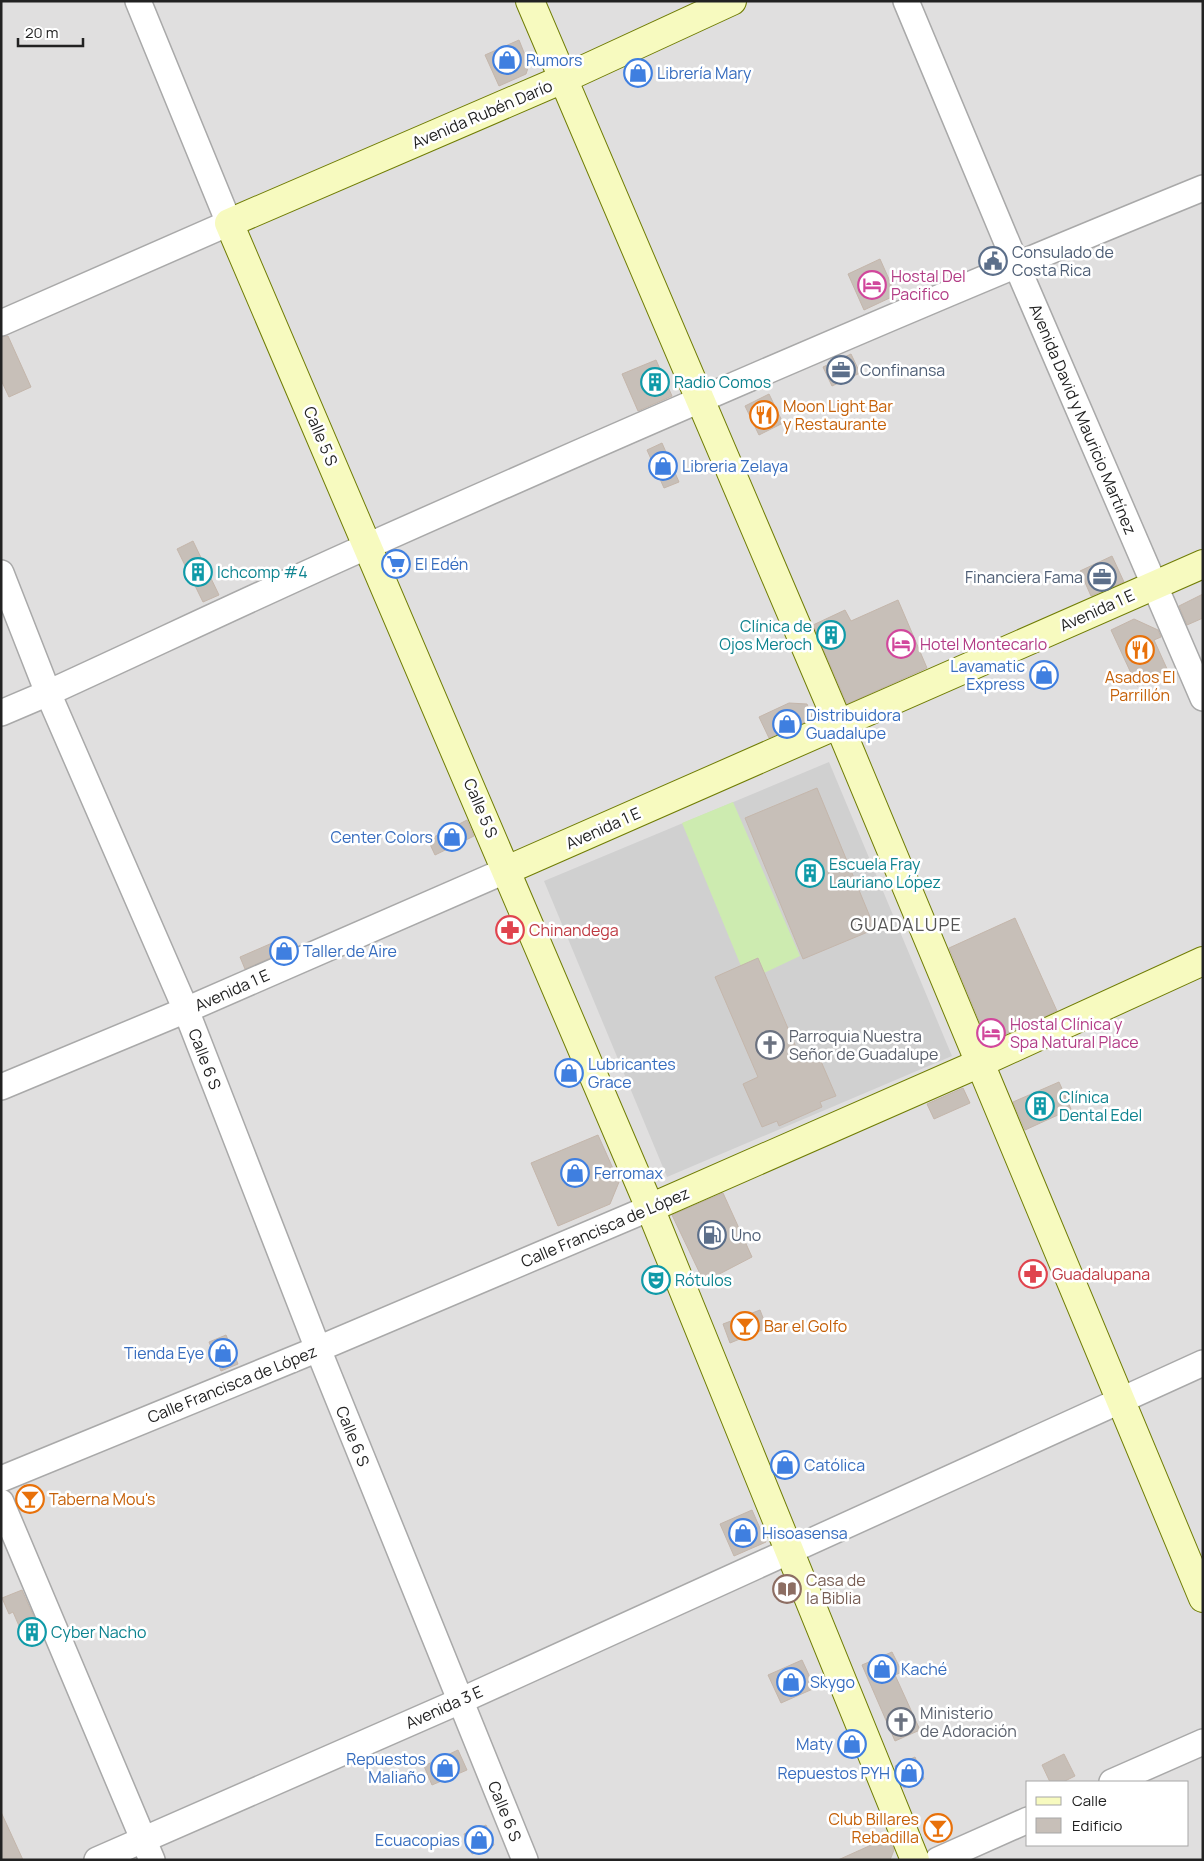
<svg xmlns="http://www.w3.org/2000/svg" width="1204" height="1861" viewBox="0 0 1204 1861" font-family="Manrope,sans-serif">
  <rect width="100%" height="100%" fill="#f2efe9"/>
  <path fill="#e0dfdf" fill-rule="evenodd" d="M 1,1 L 1203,1 L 1203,1860 L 1,1860 ZM 1028,1782 L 1188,1782 L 1188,1845 L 1028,1845 Z"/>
  <path fill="#d0d0d0" d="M 829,762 L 952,1056 L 667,1177 L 544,881 Z"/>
  <path fill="#cdebb0" d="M 733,802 L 800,956 L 764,973 L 758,958 L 741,966 L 682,823 Z"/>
  <g fill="#c7bfb8" stroke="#c4b6ab">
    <path d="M 519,40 L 529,65 L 526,74 L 499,86 L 485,55 Z"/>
    <path d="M 880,259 L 896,295 L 864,310 L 848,274 Z"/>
    <path d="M 8,336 L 31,387 L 9,397 L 1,380 L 1,337 Z"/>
    <path d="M 851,354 L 860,373 L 832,386 L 823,367 Z"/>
    <path d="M 656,360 L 672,396 L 638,411 L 622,374 Z"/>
    <path d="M 769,394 L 783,423 L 759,435 L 745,406 Z"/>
    <path d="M 662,443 L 679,482 L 664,488 L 647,450 Z"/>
    <path d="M 193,541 L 219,595 L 203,602 L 177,549 Z"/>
    <path d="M 1112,556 L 1124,582 L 1091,596 L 1080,571 Z"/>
    <path d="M 1203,594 L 1203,618 L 1187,625 L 1179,606 Z"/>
    <path d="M 898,600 L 927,668 L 847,704 L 813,625 L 845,610 L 851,621 Z"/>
    <path d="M 1134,619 L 1158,630 L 1161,637 L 1154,640 L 1168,671 L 1137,686 L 1111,630 Z"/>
    <path d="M 789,703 L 807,704 L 813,719 L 769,738 L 759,717 Z"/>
    <path d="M 817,788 L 875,929 L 803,959 L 745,818 Z"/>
    <path d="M 467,820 L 474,836 L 435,855 L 428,840 Z"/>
    <path d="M 1015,918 L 1057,1011 L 988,1042 L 949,948 Z"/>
    <path d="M 286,937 L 291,949 L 245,969 L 240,957 Z"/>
    <path d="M 758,958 L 801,1059 L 817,1052 L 836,1096 L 820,1102 L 822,1107 L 779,1126 L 777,1121 L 762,1127 L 743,1084 L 758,1077 L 715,977 Z"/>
    <path d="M 1059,1082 L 1071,1109 L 1025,1130 L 1013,1102 Z"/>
    <path d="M 963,1088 L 970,1103 L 934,1119 L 927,1104 Z"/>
    <path d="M 598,1135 L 619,1182 L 610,1204 L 558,1226 L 531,1163 Z"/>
    <path d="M 723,1193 L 752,1257 L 704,1282 L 672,1215 Z"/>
    <path d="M 760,1310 L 767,1328 L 730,1343 L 723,1324 Z"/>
    <path d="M 226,1335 L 238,1364 L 221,1371 L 209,1342 Z"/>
    <path d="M 752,1510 L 766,1542 L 734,1556 L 720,1524 Z"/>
    <path d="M 22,1590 L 42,1635 L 26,1642 L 13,1612 L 9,1614 L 2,1598 Z"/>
    <path d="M 892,1652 L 902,1672 L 895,1675 L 920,1730 L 895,1741 L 862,1665 Z"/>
    <path d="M 802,1660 L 815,1688 L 781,1703 L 768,1675 Z"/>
    <path d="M 458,1750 L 467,1770 L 432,1785 L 424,1766 Z"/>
    <path d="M 1064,1754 L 1075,1776 L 1063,1782 L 1050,1782 L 1042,1765 Z"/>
    <path d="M 915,1757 L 924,1779 L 904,1788 L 895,1766 Z"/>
    <path d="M 1,1812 L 23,1860 L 1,1860 Z"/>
    <path d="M 486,1825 L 494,1845 L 472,1854 L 464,1834 Z"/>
    <path d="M 889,1837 L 894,1850 L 890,1860 L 838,1860 Z"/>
  </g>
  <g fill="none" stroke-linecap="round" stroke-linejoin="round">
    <defs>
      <g id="street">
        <path d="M 906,1 L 1016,264 L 1203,698"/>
        <path d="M 1,323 L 229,223 L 138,1"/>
        <path d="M 1,573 L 48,693 L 186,1010 L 318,1349 L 525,1860"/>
        <path d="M 1,713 L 48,693 C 155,644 262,593 370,545 C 646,422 923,302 1203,188"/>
        <path d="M 1,1087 L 186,1010 L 507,870"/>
        <path d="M 1,1479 L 318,1349 L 650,1208"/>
        <path d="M 1,1502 L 152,1860"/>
        <path d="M 1112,1782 L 1203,1742"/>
        <path d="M 97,1860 L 460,1701 L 1203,1363"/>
        <path d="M 938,1860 L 1028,1820"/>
      </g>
      <g id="secondary">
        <path d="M 530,1 L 839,725 L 1203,1598"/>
        <path d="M 732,1 L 563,79 L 229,223 L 650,1208 L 915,1860"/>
        <path d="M 507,870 L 1203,564"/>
        <path d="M 650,1208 L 980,1063 L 1203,961"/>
      </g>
    </defs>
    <use href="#street" stroke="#a9a9a9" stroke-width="28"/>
    <use href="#secondary" stroke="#707d05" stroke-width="30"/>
    <use href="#street" stroke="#fff" stroke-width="25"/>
    <use href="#secondary" stroke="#f7fabf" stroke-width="28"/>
  </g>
  <defs>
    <symbol id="shop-ring" viewBox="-11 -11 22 22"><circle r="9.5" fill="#fff" stroke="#3f7fe0" stroke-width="1.5"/><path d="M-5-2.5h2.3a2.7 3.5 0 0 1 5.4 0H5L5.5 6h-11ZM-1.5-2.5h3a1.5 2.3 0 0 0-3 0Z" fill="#3f7fe0"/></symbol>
    <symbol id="civic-ring" viewBox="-11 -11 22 22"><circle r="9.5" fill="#fff" stroke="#5c6f8a" stroke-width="1.5"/><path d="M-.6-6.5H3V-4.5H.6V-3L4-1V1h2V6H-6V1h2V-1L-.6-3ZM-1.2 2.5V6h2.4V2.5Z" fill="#5c6f8a"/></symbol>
    <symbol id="hotel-ring" viewBox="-11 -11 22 22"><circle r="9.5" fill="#fff" stroke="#d1479c" stroke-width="1.5"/><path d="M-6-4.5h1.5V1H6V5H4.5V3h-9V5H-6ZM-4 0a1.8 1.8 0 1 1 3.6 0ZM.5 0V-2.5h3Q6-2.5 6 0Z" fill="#d1479c"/></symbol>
    <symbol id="office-ring" viewBox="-11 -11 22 22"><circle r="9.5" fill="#fff" stroke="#5c6f8a" stroke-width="1.5"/><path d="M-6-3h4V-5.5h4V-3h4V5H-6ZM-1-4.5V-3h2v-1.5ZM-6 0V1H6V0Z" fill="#5c6f8a"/></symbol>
    <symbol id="building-ring" viewBox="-11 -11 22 22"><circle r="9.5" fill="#fff" stroke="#0f9aa8" stroke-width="1.5"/><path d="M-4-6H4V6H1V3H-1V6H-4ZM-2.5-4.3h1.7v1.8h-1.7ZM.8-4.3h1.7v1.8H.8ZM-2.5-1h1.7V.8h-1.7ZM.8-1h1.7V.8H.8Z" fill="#0f9aa8"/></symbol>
    <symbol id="restaurant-ring" viewBox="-11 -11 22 22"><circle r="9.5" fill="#fff" stroke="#e8710a" stroke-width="1.5"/><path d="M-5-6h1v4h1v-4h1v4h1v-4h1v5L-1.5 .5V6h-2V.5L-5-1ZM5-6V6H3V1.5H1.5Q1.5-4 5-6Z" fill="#e8710a"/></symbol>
    <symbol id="supermarket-ring" viewBox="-11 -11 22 22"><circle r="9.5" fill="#fff" stroke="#3f7fe0" stroke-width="1.5"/><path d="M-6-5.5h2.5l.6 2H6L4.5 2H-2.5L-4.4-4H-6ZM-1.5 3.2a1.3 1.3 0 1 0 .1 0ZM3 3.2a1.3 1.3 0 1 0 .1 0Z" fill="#3f7fe0"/></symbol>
    <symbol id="pharmacy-ring" viewBox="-11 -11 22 22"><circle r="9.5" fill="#fff" stroke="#e0444e" stroke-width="1.5"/><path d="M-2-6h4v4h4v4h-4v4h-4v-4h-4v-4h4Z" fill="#e0444e"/></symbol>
    <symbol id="church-ring" viewBox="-11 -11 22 22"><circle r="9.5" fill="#fff" stroke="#6b7280" stroke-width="1.5"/><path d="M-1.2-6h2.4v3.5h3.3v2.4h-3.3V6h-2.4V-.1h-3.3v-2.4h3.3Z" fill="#6b7280"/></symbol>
    <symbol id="fuel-ring" viewBox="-11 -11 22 22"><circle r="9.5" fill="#fff" stroke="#5c6f8a" stroke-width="1.5"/><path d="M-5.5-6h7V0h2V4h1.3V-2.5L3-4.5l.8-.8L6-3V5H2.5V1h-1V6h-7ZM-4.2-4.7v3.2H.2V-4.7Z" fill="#5c6f8a"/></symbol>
    <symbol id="theatre-ring" viewBox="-11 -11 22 22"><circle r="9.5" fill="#fff" stroke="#0f9aa8" stroke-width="1.5"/><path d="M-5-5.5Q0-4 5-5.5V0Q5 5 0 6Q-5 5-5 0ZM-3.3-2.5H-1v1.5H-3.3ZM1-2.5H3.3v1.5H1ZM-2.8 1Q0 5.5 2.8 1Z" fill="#0f9aa8"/></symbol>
    <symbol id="bar-ring" viewBox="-11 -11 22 22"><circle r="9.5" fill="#fff" stroke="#e8710a" stroke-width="1.5"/><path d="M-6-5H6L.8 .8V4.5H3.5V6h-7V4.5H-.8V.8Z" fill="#e8710a"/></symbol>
    <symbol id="library-ring" viewBox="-11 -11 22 22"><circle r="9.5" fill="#fff" stroke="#8d6e63" stroke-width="1.5"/><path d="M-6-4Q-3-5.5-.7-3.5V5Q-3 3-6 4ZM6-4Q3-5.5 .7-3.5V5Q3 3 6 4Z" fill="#8d6e63"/></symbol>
  </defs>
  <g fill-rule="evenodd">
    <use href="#shop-ring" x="491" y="44" width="32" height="32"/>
    <use href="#shop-ring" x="622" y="57" width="32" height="32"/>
    <use href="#civic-ring" x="977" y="245" width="32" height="32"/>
    <use href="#hotel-ring" x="856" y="269" width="32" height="32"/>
    <use href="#office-ring" x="825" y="354" width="32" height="32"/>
    <use href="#building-ring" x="639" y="366" width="32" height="32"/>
    <use href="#restaurant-ring" x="748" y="399" width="32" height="32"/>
    <use href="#shop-ring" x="647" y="450" width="32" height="32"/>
    <use href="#supermarket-ring" x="380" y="548" width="32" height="32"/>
    <use href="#building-ring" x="182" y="556" width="32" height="32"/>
    <use href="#office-ring" x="1086" y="561" width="32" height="32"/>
    <use href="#building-ring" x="815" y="619" width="32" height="32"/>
    <use href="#hotel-ring" x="885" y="628" width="32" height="32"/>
    <use href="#restaurant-ring" x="1124" y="634" width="32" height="32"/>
    <use href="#shop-ring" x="1028" y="659" width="32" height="32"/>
    <use href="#shop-ring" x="771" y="708" width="32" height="32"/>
    <use href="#shop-ring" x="436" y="821" width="32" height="32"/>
    <use href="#building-ring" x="794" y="857" width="32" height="32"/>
    <use href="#pharmacy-ring" x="494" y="914" width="32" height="32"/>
    <use href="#shop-ring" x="268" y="935" width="32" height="32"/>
    <use href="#hotel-ring" x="975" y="1017" width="32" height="32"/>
    <use href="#church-ring" x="754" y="1029" width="32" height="32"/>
    <use href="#shop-ring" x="553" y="1057" width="32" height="32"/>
    <use href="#building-ring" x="1024" y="1090" width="32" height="32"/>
    <use href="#shop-ring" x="559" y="1157" width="32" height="32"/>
    <use href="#fuel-ring" x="696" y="1219" width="32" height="32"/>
    <use href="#pharmacy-ring" x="1017" y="1258" width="32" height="32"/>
    <use href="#theatre-ring" x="640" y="1264" width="32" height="32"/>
    <use href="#bar-ring" x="729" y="1310" width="32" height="32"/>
    <use href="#shop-ring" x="207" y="1337" width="32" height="32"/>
    <use href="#shop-ring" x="769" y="1449" width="32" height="32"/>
    <use href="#bar-ring" x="14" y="1483" width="32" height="32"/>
    <use href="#shop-ring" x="727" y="1517" width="32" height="32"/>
    <use href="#library-ring" x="771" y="1573" width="32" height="32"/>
    <use href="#building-ring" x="16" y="1616" width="32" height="32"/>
    <use href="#shop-ring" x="866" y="1653" width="32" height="32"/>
    <use href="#shop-ring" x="775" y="1666" width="32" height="32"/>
    <use href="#church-ring" x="885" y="1706" width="32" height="32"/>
    <use href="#shop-ring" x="836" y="1728" width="32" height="32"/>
    <use href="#shop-ring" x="429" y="1752" width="32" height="32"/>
    <use href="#shop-ring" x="893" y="1757" width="32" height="32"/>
    <use href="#bar-ring" x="922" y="1812" width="32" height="32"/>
    <use href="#shop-ring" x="463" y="1824" width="32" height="32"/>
  </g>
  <g text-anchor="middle" stroke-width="5" stroke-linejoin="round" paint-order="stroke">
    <g font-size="16" fill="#366cbe" stroke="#fff" text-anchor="start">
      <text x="526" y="66">Rumors</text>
      <text x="657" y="79">Librería Mary</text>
      <text x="682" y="472">Libreria Zelaya</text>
      <text x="415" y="570">El Edén</text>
      <text x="1025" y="672" text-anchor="end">Lavamatic<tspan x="1025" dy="18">Express</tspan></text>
      <text x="806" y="721">Distribuidora<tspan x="806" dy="18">Guadalupe</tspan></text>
      <text x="433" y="843" text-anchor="end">Center Colors</text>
      <text x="303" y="957">Taller de Aire</text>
      <text x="588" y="1070">Lubricantes<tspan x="588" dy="18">Grace</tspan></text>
      <text x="594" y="1179">Ferromax</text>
      <text x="204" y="1359" text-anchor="end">Tienda Eye</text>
      <text x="804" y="1471">Católica</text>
      <text x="762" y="1539">Hisoasensa</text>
      <text x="901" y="1675">Kaché</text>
      <text x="810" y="1688">Skygo</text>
      <text x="833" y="1750" text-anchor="end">Maty</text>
      <text x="426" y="1765" text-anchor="end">Repuestos<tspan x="426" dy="18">Maliaño</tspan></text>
      <text x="890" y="1779" text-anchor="end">Repuestos PYH</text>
      <text x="460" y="1846" text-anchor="end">Ecuacopias</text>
    </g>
    <g font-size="16" fill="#222" stroke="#fff">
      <text transform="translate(482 114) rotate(-23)" y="6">Avenida Rubén Darío</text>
      <text transform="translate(1083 419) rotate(67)" y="6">Avenida David y Mauricio Martínez</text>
      <text transform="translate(321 436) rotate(67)" y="6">Calle 5 S</text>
      <text transform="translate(1097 610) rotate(-24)" y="6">Avenida 1 E</text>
      <text transform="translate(481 808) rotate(67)" y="6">Calle 5 S</text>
      <text transform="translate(603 828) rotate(-24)" y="6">Avenida 1 E</text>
      <text transform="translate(232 990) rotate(-24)" y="6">Avenida 1 E</text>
      <text transform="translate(205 1059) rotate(69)" y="6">Calle 6 S</text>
      <text transform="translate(605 1227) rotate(-23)" y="6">Calle Francisca de López</text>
      <text transform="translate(232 1384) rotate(-22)" y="6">Calle Francisca de López</text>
      <text transform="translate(353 1436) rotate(68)" y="6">Calle 6 S</text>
      <text transform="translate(444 1707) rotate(-24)" y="6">Avenida 3 E</text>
      <text transform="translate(505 1811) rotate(68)" y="6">Calle 6 S</text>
    </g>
    <g font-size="16" fill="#4e5e75" stroke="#fff" text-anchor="start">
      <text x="1012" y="258">Consulado de<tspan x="1012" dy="18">Costa Rica</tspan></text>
      <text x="860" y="376">Confinansa</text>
      <text x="1083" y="583" text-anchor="end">Financiera Fama</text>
      <text x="731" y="1241">Uno</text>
    </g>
    <g font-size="16" fill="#b23c85" stroke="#fff" text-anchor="start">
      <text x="891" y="282">Hostal Del<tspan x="891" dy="18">Pacifico</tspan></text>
      <text x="920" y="650">Hotel Montecarlo</text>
      <text x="1010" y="1030">Hostal Clínica y<tspan x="1010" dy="18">Spa Natural Place</tspan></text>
    </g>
    <g font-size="16" fill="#0d838f" stroke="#fff" text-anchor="start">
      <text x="674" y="388">Radio Comos</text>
      <text x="217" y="578">Ichcomp #4</text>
      <text x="812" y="632" text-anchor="end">Clínica de<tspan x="812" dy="18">Ojos Meroch</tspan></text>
      <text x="829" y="870">Escuela Fray<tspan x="829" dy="18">Lauriano López</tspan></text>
      <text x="1059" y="1103">Clínica<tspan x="1059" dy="18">Dental Edel</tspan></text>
      <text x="675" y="1286">Rótulos</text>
      <text x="51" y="1638">Cyber Nacho</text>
    </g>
    <g font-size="16" fill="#c56008" stroke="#fff" text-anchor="start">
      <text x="783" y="412">Moon Light Bar<tspan x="783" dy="18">y Restaurante</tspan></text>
      <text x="1140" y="683" text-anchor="middle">Asados El<tspan x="1140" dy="18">Parrillón</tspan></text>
      <text x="764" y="1332">Bar el Golfo</text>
      <text x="49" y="1505">Taberna Mou's</text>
      <text x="919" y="1825" text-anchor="end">Club Billares<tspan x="919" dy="18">Rebadilla</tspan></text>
    </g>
    <g font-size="16" fill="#be3a42" stroke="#fff" text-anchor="start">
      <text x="529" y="936">Chinandega</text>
      <text x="1052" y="1280">Guadalupana</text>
    </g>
    <g font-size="16" fill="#5b616d" stroke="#fff" text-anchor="start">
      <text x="789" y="1042">Parroquia Nuestra<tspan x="789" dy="18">Señor de Guadalupe</tspan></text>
      <text x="920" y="1719">Ministerio<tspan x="920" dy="18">de Adoración</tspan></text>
    </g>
    <g font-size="16" fill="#785e54" stroke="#fff" text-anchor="start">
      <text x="806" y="1586">Casa de<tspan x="806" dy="18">la Biblia</tspan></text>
    </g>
    <g font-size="18" letter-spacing="1" fill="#555" stroke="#fff">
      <text x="906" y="931">GUADALUPE</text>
    </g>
  </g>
  <rect width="1204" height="1861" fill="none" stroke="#222222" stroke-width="5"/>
  <rect x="1026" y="1781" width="162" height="65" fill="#ffffff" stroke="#a7a7a7"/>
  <rect x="1036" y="1797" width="25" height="8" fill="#f7fabf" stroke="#a7a7a7"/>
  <text x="1072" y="1806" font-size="15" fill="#222222">Calle</text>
  <rect x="1036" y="1818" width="25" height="15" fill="#c7bfb8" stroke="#a7a7a7"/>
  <text x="1072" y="1831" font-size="15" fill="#222222">Edificio</text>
  <path d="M18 38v8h65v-8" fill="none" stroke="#222222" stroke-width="2.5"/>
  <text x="25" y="38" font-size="15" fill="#222222" stroke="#ffffff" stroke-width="4" paint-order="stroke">20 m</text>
</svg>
